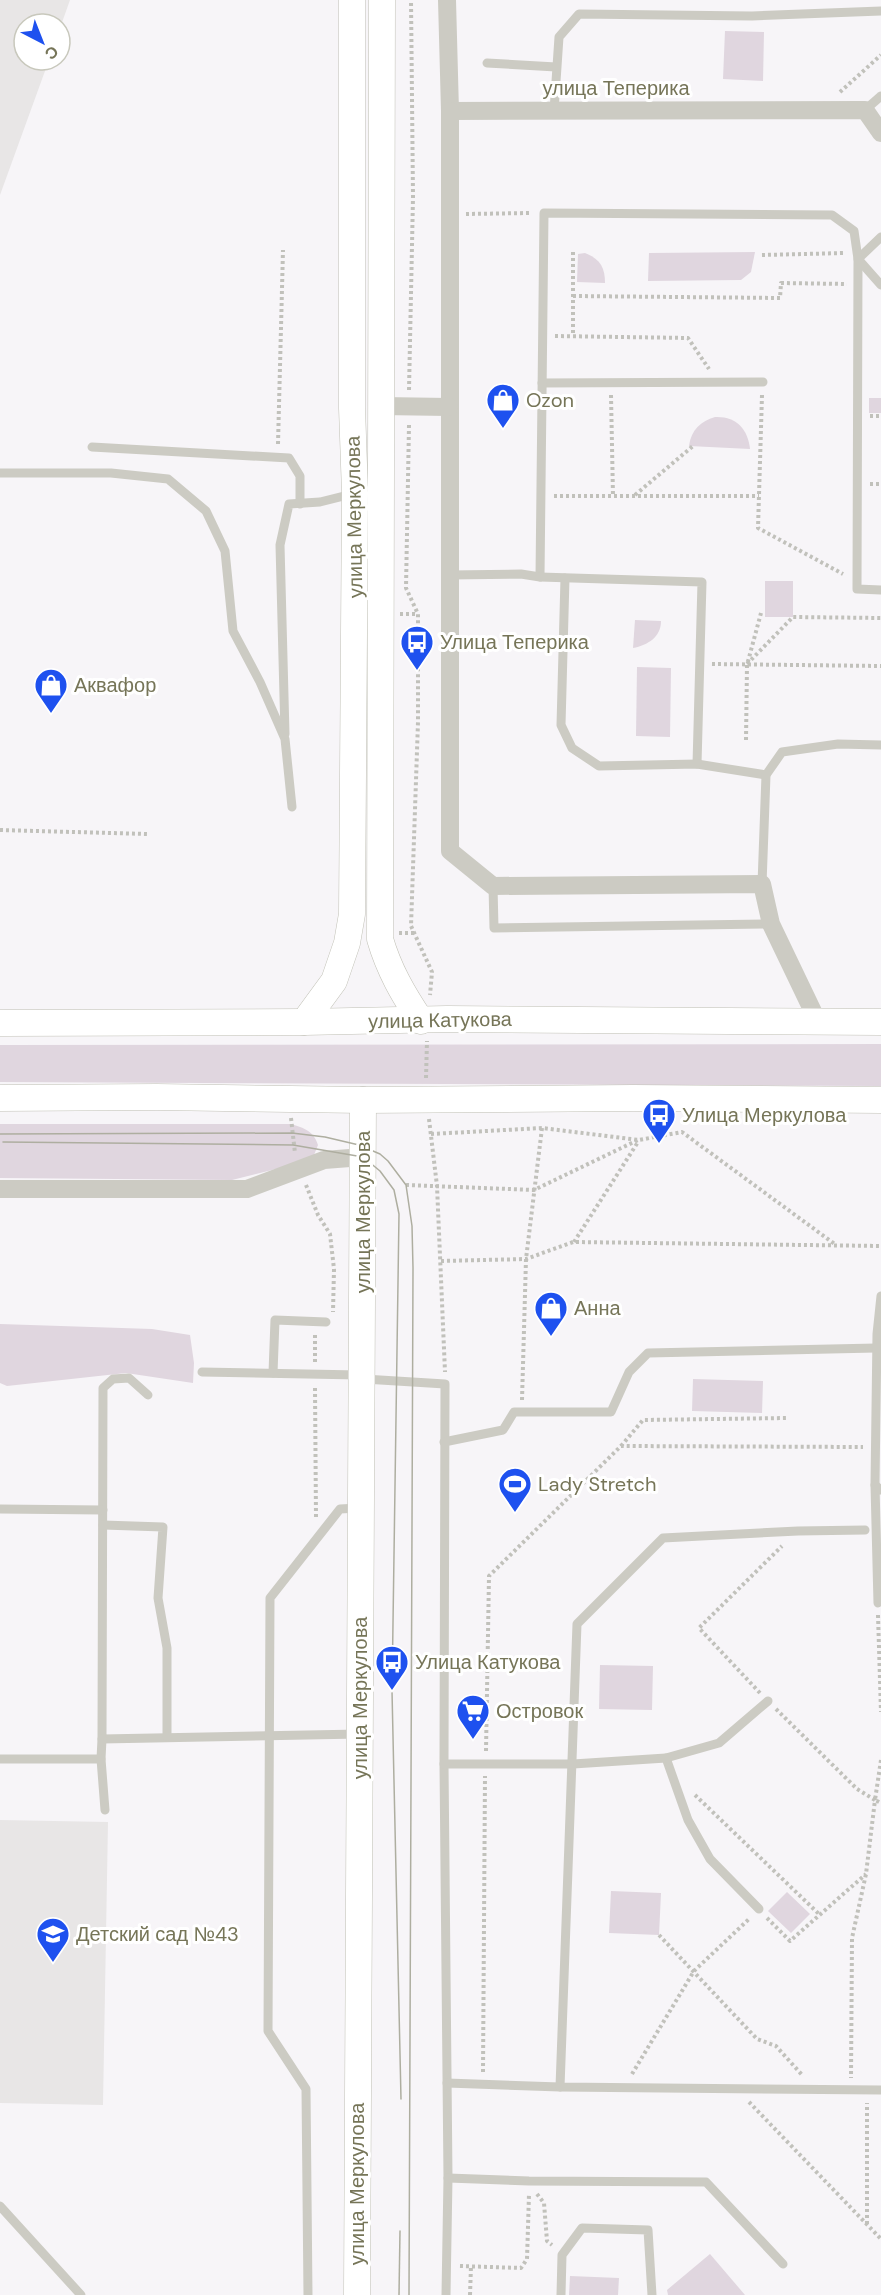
<svg xmlns="http://www.w3.org/2000/svg" width="881" height="2295" viewBox="0 0 881 2295" font-family="'DM Sans',sans-serif">
  <rect width="100%" height="100%" fill="#f7f5f8"/>
  <g fill="#e8e6e6">
    <path d="M 0,0 L 70,0 L 60,28 L 60,24 L 24,24 L 24,60 L 49,60 L 0,195 Z"/>
    <path d="M 0,1820 L 108,1822 L 103,2105 L 0,2103 Z"/>
  </g>
  <g fill="#e0d6df">
    <path d="M 725,31 L 764,32 L 763,81 L 723,79 Z"/>
    <path d="M 755,252 L 751,272 L 741,280 L 648,281 L 649,253 Z"/>
    <path d="M 585,253 C 600,259 605,267 605,283 L 577,282 L 578,254 Z"/>
    <rect x="869" y="398" width="12" height="15"/>
    <path d="M 715,417 C 736,416 748,429 750,449 L 689,446 C 691,430 701,421 715,417 Z"/>
    <rect x="765" y="581" width="28" height="36"/>
    <path d="M 635,620 L 661,621 C 661,637 648,645 633,648 Z"/>
    <path d="M 637,667 L 671,668 L 670,737 L 636,736 Z"/>
    <path d="M 881,1044 L 881,1086 L 0,1082 L 0,1045 Z"/>
    <path d="M 0,1124 L 291,1124 C 304,1128 314,1131 318,1145 L 312,1160 L 232,1180 L 0,1178 Z"/>
    <path d="M 0,1324 L 152,1329 L 190,1335 L 194,1363 L 193,1383 L 126,1373 L 7,1386 L 0,1383 Z"/>
    <path d="M 693,1379 L 763,1381 L 762,1413 L 692,1411 Z"/>
    <path d="M 600,1665 L 653,1666 L 652,1710 L 599,1709 Z"/>
    <path d="M 611,1891 L 661,1893 L 659,1935 L 609,1933 Z"/>
    <path d="M 787,1892 L 810,1914 L 791,1933 L 768,1911 Z"/>
    <path d="M 710,2254 L 745,2295 L 668,2295 L 667,2290 Z"/>
    <path d="M 570,2276 L 619,2278 L 618,2295 L 569,2295 Z"/>
  </g>
  <g fill="none" stroke-linecap="round" stroke-linejoin="round">
    <defs>
      <g id="secondary">
        <path d="M 382,0 L 380,939 C 389,970 403,994 421,1021"/>
        <path d="M 304,1022 L 334,981 L 347,943 L 352,914 L 355,493 L 352,408 L 352,0"/>
        <path d="M 0,1023 L 304,1022 L 447,1019 L 881,1022"/>
        <path d="M 0,1098 L 157,1097 L 363,1100 L 633,1098 L 881,1100"/>
        <path d="M 357,2295 L 363,1100"/>
      </g>
    </defs>
    <use href="#secondary" stroke="#c0c0b5" stroke-width="27"/>
    <g stroke="#c1c1bb" stroke-width="4" stroke-dasharray="3 3" stroke-linecap="butt">
      <path d="M 840,92 L 881,55"/>
      <path d="M 466,214 L 531,213"/>
      <path d="M 573,252 L 573,336"/>
      <path d="M 762,255 L 845,253"/>
      <path d="M 573,296 L 780,298 L 781,283 L 847,284"/>
      <path d="M 555,336 L 688,338 L 709,369"/>
      <path d="M 409,390 L 413,197 L 411,0"/>
      <path d="M 611,395 L 613,496"/>
      <path d="M 762,395 L 758,528 L 843,574"/>
      <path d="M 870,416 L 881,416"/>
      <path d="M 409,425 L 406,588 L 418,614 L 418,722 L 411,926 L 432,972 L 430,995"/>
      <path d="M 278,444 L 283,250"/>
      <path d="M 870,484 L 881,484"/>
      <path d="M 635,495 L 693,446"/>
      <path d="M 554,496 L 759,496"/>
      <path d="M 400,614 L 418,614"/>
      <path d="M 712,664 L 881,666"/>
      <path d="M 747,664 L 793,617 L 881,618"/>
      <path d="M 746,740 L 747,665 L 761,613"/>
      <path d="M 0,830 L 147,834"/>
      <path d="M 399,933 L 414,933"/>
      <path d="M 426,1078 L 427,1041"/>
      <path d="M 291,1118 L 295,1153"/>
      <path d="M 429,1119 L 437,1186 L 445,1372"/>
      <path d="M 431,1134 L 542,1128 L 639,1140 L 682,1132 L 836,1245"/>
      <path d="M 306,1185 L 318,1215 L 330,1234 L 334,1269 L 333,1312"/>
      <path d="M 406,1185 L 534,1190 L 638,1140"/>
      <path d="M 574,1242 L 638,1142"/>
      <path d="M 441,1261 L 526,1259 L 573,1242 L 881,1246"/>
      <path d="M 315,1362 L 315,1334"/>
      <path d="M 315,1388 L 316,1518"/>
      <path d="M 522,1400 L 526,1259 L 542,1128"/>
      <path d="M 621,1446 L 643,1420 L 787,1418"/>
      <path d="M 878,1615 L 881,1712"/>
      <path d="M 760,1693 L 699,1628 L 782,1546"/>
      <path d="M 776,1709 L 857,1789 L 875,1800 L 866,1874 L 852,1938 L 851,2078"/>
      <path d="M 486,1751 L 489,1576 L 621,1446 L 863,1447"/>
      <path d="M 881,1760 L 875,1800 L 881,1803"/>
      <path d="M 695,1795 L 820,1915"/>
      <path d="M 767,1918 L 790,1941 L 866,1874"/>
      <path d="M 659,1935 L 757,2039 L 776,2046 L 803,2076"/>
      <path d="M 483,2072 L 485,1776"/>
      <path d="M 632,2074 L 694,1971 L 749,1919"/>
      <path d="M 749,2102 L 881,2239"/>
      <path d="M 537,2194 L 544,2203 L 547,2241 L 552,2245"/>
      <path d="M 867,2224 L 867,2103"/>
      <path d="M 460,2266 L 521,2268 L 527,2259 L 529,2194"/>
      <path d="M 470,2295 L 471,2266"/>
    </g>
    <g stroke="#cccbc3" stroke-width="9">
      <path d="M 487,63 L 556,67"/>
      <path d="M 865,110 L 881,96"/>
      <path d="M 554,111 L 559,37 L 579,14 L 752,16 L 881,11"/>
      <path d="M 881,237 L 858,259 L 857,589 L 881,590"/>
      <path d="M 542,383 L 763,382"/>
      <path d="M 92,447 L 289,458 L 300,476 L 300,504"/>
      <path d="M 0,473 L 111,473 L 168,479 L 206,511 L 225,551 L 233,631 L 260,682 L 285,739 L 292,807"/>
      <path d="M 449,575 L 521,574 L 540,577 L 544,213 L 832,215 L 854,231 L 858,259 L 881,285"/>
      <path d="M 540,577 L 702,582 L 697,764"/>
      <path d="M 565,578 L 561,725 L 572,748 L 599,766 L 697,764 L 766,775"/>
      <path d="M 285,734 L 280,545 L 289,504 L 320,502 L 352,494"/>
      <path d="M 762,884 L 766,775 L 782,752 L 838,744 L 881,745"/>
      <path d="M 493,886 L 494,928 L 771,924"/>
      <path d="M 202,1372 L 359,1375"/>
      <path d="M 273,1373 L 275,1320 L 326,1322"/>
      <path d="M 364,1379 L 445,1384 L 444,1764 L 448,2178 L 446,2295"/>
      <path d="M 148,1395 L 129,1378 L 113,1379 L 103,1388 L 102,1739 L 360,1734"/>
      <path d="M 444,1442 L 503,1430 L 514,1412 L 611,1412 L 629,1372 L 648,1353 L 876,1348"/>
      <path d="M 875,1485 L 877,1334 L 881,1296"/>
      <path d="M 0,1509 L 103,1510"/>
      <path d="M 103,1525 L 163,1527 L 158,1598 L 167,1648 L 167,1736"/>
      <path d="M 878,1603 L 875,1485 L 881,1490"/>
      <path d="M 666,1758 L 719,1743 L 768,1701"/>
      <path d="M 0,1759 L 101,1759 L 102,1739"/>
      <path d="M 101,1759 L 105,1810"/>
      <path d="M 444,1764 L 573,1764 L 666,1758 L 688,1820 L 710,1859 L 759,1909"/>
      <path d="M 447,2083 L 560,2087 L 881,2090"/>
      <path d="M 560,2087 L 577,1624 L 663,1538 L 798,1531 L 865,1530"/>
      <path d="M 448,2178 L 529,2181 L 706,2182 L 783,2264"/>
      <path d="M 0,2206 L 81,2295"/>
      <path d="M 308,2295 L 306,2089 L 268,2031 L 270,1598 L 340,1509 L 358,1508"/>
      <path d="M 561,2295 L 562,2255 L 582,2228 L 648,2230 L 652,2295"/>
    </g>
    <g stroke="#cccbc3" stroke-width="18">
      <path d="M 447,0 L 450,111 L 865,110 L 881,133"/>
      <path d="M 450,111 L 450,851 L 493,886 L 762,884 L 771,924 L 817,1020"/>
      <path d="M 381,406 L 449,407"/>
      <path d="M 0,1189 L 247,1189 L 324,1160 L 363,1157"/>
    </g>
    <use href="#secondary" stroke="#fff" stroke-width="26"/>
    <g stroke="#aeaea0" stroke-width="1.5">
      <path d="M 0,1134 L 292,1133 L 325,1137 L 359,1145 L 380,1154 L 388,1161 L 406,1185 L 412,1226 L 413,1268 L 409,2295"/>
      <path d="M 3,1142 L 293,1145 L 363,1157 L 380,1171 L 394,1190 L 399,1214 L 392,1691 L 401,2099"/>
      <path d="M 399,2295 L 400,2231"/>
    </g>
  </g>
  <defs>
    <symbol id="shop-pin" viewBox="-11 -11 22 30"><path d="M0 17L-7.5 6A9.5 9.5 0 1 1 7.5 6Z" fill="#1e51ef" stroke="#fff"/><path d="M-5-2.5h2.3a2.7 3.5 0 0 1 5.4 0H5L5.5 6h-11ZM-1.5-2.5h3a1.5 2.3 0 0 0-3 0Z" fill="#fff"/></symbol>
    <symbol id="bus-pin" viewBox="-11 -11 22 30"><path d="M0 17L-7.5 6A9.5 9.5 0 1 1 7.5 6Z" fill="#1e51ef" stroke="#fff"/><path d="M-5-6H5V4H4V6H2V4H-2V6H-4V4H-5ZM-3.5-4V0h7V-4ZM-3.5 1.2v1.5H-2V1.2ZM2 1.2v1.5H3.5V1.2Z" fill="#fff"/></symbol>
    <symbol id="stadium-pin" viewBox="-11 -11 22 30"><path d="M0 17L-7.5 6A9.5 9.5 0 1 1 7.5 6Z" fill="#1e51ef" stroke="#fff"/><path d="M0-5a6.5 5 0 1 0 0 10a6.5 5 0 1 0 0-10ZM-3.5-1.8h7v3.6h-7Z" fill="#fff"/></symbol>
    <symbol id="supermarket-pin" viewBox="-11 -11 22 30"><path d="M0 17L-7.5 6A9.5 9.5 0 1 1 7.5 6Z" fill="#1e51ef" stroke="#fff"/><path d="M-6-5.5h2.5l.6 2H6L4.5 2H-2.5L-4.4-4H-6ZM-1.5 3.2a1.3 1.3 0 1 0 .1 0ZM3 3.2a1.3 1.3 0 1 0 .1 0Z" fill="#fff"/></symbol>
    <symbol id="school-pin" viewBox="-11 -11 22 30"><path d="M0 17L-7.5 6A9.5 9.5 0 1 1 7.5 6Z" fill="#1e51ef" stroke="#fff"/><path d="M0-5L7-2L0 1L-7-2ZM-4 1L0 2.5L4 1V4Q0 6-4 4Z" fill="#fff"/></symbol>
  </defs>
  <g fill-rule="evenodd">
    <use href="#shop-pin" x="484" y="381" width="38" height="52"/>
    <use href="#bus-pin" x="398" y="623" width="38" height="52"/>
    <use href="#shop-pin" x="32" y="666" width="38" height="52"/>
    <use href="#bus-pin" x="640" y="1096" width="38" height="52"/>
    <use href="#shop-pin" x="532" y="1289" width="38" height="52"/>
    <use href="#stadium-pin" x="496" y="1465" width="38" height="52"/>
    <use href="#bus-pin" x="373" y="1643" width="38" height="52"/>
    <use href="#supermarket-pin" x="454" y="1692" width="38" height="52"/>
    <use href="#school-pin" x="34" y="1915" width="38" height="52"/>
  </g>
  <g text-anchor="middle" stroke-width="6" stroke-linejoin="round" paint-order="stroke">
    <g font-size="20" fill="#767558" stroke="#fff">
      <text x="616" y="95">улица Теперика</text>
      <text transform="translate(354 517) rotate(-91)" y="7">улица Меркулова</text>
      <text transform="translate(440 1020) rotate(-1)" y="7">улица Катукова</text>
      <text transform="translate(363 1212) rotate(-90)" y="7">улица Меркулова</text>
      <text transform="translate(360 1698) rotate(-90)" y="7">улица Меркулова</text>
      <text transform="translate(357 2184) rotate(-90)" y="7">улица Меркулова</text>
    </g>
    <g font-size="20" fill="#767558" stroke="#fff" text-anchor="start">
      <text x="526" y="407">Ozon</text>
      <text x="440" y="649">Улица Теперика</text>
      <text x="74" y="692">Аквафор</text>
      <text x="682" y="1122">Улица Меркулова</text>
      <text x="574" y="1315">Анна</text>
      <text x="538" y="1491">Lady Stretch</text>
      <text x="415" y="1669">Улица Катукова</text>
      <text x="496" y="1718">Островок</text>
      <text x="76" y="1941">Детский сад №43</text>
    </g>
  </g>
  <g transform="translate(42 42) rotate(138)"><circle r="28" fill="#ffffff" stroke="#c8c8bc" stroke-width="1.5"/>
  <path d="M0-4.5L10 22L0 15L-10 22Z" fill="#1e51ef"/>
  <text y="-9" font-size="16" font-weight="bold" text-anchor="middle" fill="#767558">С</text>
  </g>
</svg>
